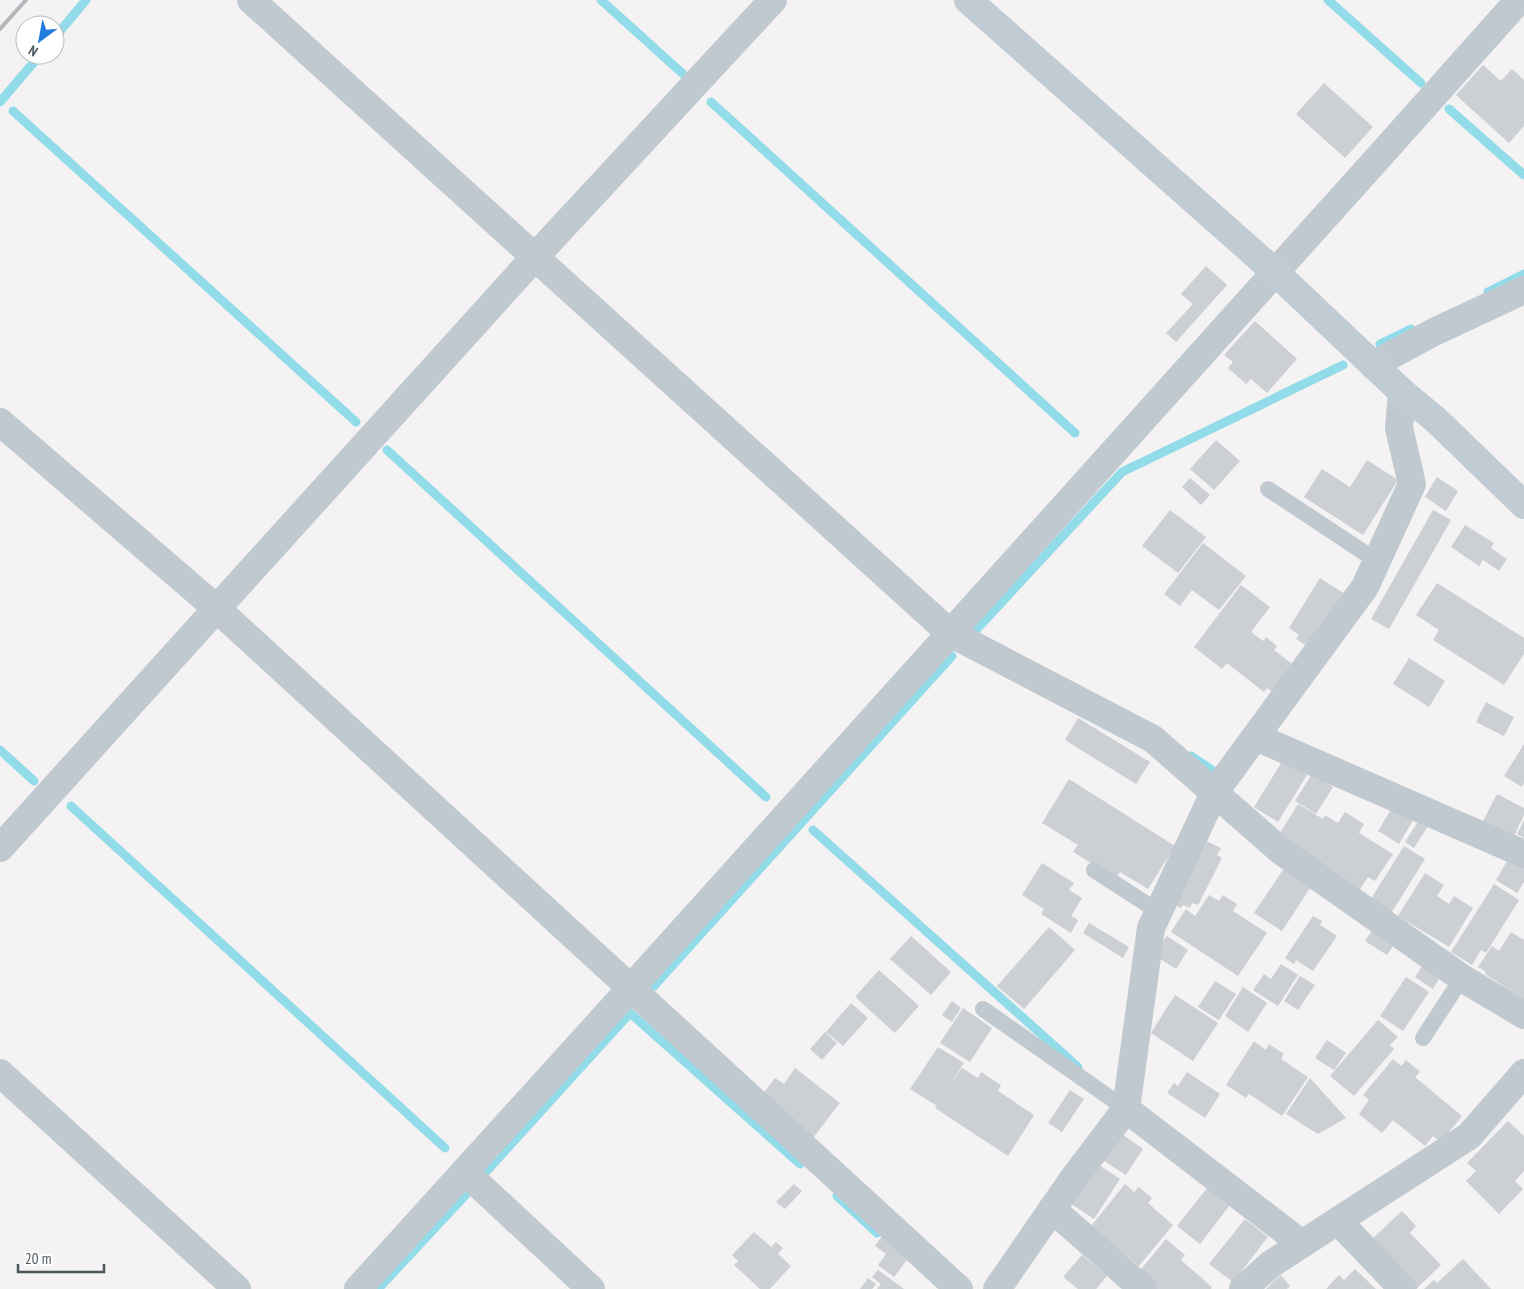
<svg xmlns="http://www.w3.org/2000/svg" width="1524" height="1289" viewBox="0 0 1524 1289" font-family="'PT Sans Narrow',sans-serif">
  <rect width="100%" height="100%" fill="#f4f2f2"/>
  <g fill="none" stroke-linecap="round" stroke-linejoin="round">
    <g stroke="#92dbe9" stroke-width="9">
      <path d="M 601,0 L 683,74"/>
      <path d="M 1328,0 L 1421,83"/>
      <path d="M 55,37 L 86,0"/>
      <path d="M 0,102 L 40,55"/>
      <path d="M 711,102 L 1075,433"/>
      <path d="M 1449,109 L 1524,175"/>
      <path d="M 13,111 L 356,422"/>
      <path d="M 1488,292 L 1524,274"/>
      <path d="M 1380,344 L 1411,329"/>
      <path d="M 387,450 L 766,797"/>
      <path d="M 976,630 L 1122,472 L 1343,365"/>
      <path d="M 0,750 L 34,781"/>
      <path d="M 1191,756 L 1212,770"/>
      <path d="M 71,806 L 445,1148"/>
      <path d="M 813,830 L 1078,1067"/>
      <path d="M 653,987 L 952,656"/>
      <path d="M 483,1175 L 630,1013 L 800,1164"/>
      <path d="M 837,1196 L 877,1233"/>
      <path d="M 378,1289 L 473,1187"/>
    </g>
  </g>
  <g fill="#cccfd4">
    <path d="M 1483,65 L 1501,81 L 1512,69 L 1524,80 L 1524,126 L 1509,143 L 1456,95 Z"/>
    <path d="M 1324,83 L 1373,127 L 1345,158 L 1296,114 Z"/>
    <path d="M 1206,266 L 1227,285 L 1176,342 L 1166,333 L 1193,304 L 1181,294 Z"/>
    <path d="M 1255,321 L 1297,359 L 1267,393 L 1251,379 L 1246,384 L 1228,368 L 1233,362 L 1224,355 Z"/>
    <path d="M 1216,440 L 1240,461 L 1214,490 L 1190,469 Z"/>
    <path d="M 1367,460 L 1398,480 L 1363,535 L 1304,497 L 1322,469 L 1350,487 Z"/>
    <path d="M 1437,477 L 1458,491 L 1446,511 L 1425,497 Z"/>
    <path d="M 1190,478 L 1210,495 L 1201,505 L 1182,487 Z"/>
    <path d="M 1170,510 L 1206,537 L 1178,573 L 1142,546 Z"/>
    <path d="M 1433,510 L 1451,520 L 1389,629 L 1371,619 Z"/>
    <path d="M 1465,525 L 1494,543 L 1491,548 L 1507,559 L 1499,571 L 1483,560 L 1479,566 L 1451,547 Z"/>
    <path d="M 1203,543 L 1246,576 L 1219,610 L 1192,590 L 1180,606 L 1164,594 Z"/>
    <path d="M 1320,578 L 1345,594 L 1310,648 L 1296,639 L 1299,635 L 1289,628 Z"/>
    <path d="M 1437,583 L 1524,638 L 1524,654 L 1504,685 L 1433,640 L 1439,630 L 1416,615 Z"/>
    <path d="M 1241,585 L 1270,607 L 1251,632 L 1263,641 L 1266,637 L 1277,646 L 1274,650 L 1295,666 L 1274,693 L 1267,688 L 1264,692 L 1227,663 L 1222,669 L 1194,647 Z"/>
    <path d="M 1409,658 L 1445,681 L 1429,707 L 1393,684 Z"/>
    <path d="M 1486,702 L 1514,717 L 1504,736 L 1476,722 Z"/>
    <path d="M 1078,718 L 1150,762 L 1136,784 L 1065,740 Z"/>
    <path d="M 1524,744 L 1524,783 L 1522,787 L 1504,776 Z"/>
    <path d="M 1283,760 L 1307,775 L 1278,822 L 1254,807 Z"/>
    <path d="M 1312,774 L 1333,787 L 1316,814 L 1295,801 Z"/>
    <path d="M 1069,779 L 1175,846 L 1148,889 L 1120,872 L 1116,878 L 1073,852 L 1078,845 L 1042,823 Z"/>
    <path d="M 1497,794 L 1524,808 L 1524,815 L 1514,836 L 1483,821 Z"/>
    <path d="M 1298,804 L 1323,819 L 1325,815 L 1338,823 L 1345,812 L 1364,824 L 1359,833 L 1393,854 L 1375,881 L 1368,877 L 1357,894 L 1277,838 Z"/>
    <path d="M 1393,806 L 1414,819 L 1399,844 L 1378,831 Z"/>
    <path d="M 1421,817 L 1430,823 L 1414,848 L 1405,842 Z"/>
    <path d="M 1524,820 L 1524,838 L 1517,834 Z"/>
    <path d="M 1202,839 L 1221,848 L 1217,855 L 1222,858 L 1198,905 L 1192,903 L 1190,908 L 1183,905 L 1181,908 L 1169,902 Z"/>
    <path d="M 1404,846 L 1425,859 L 1390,915 L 1369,902 Z"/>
    <path d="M 1512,853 L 1524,861 L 1524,882 L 1517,893 L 1496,880 Z"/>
    <path d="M 1042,863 L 1074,883 L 1069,890 L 1082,898 L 1071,916 L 1078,920 L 1071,933 L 1041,914 L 1044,909 L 1022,895 Z"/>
    <path d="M 1285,867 L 1312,885 L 1282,931 L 1254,913 Z"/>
    <path d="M 1425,873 L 1444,885 L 1437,896 L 1449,904 L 1454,896 L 1473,908 L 1449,947 L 1398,916 Z"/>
    <path d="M 1494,884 L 1519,900 L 1486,953 L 1481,950 L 1472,965 L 1451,952 Z"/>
    <path d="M 1209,895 L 1219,901 L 1223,895 L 1237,904 L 1233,911 L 1267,933 L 1238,976 L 1171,932 L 1186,909 L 1195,916 Z"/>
    <path d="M 1313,916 L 1322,921 L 1320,925 L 1337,936 L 1313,971 L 1296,960 L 1294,964 L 1285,958 Z"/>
    <path d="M 1089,923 L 1129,947 L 1123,958 L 1083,933 Z"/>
    <path d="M 1049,927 L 1075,950 L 1024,1009 L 997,986 Z"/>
    <path d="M 1373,929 L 1395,943 L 1387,955 L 1365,941 Z"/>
    <path d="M 1511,932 L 1524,940 L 1524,999 L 1485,974 L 1486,972 L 1478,967 L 1492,946 L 1499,951 Z"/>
    <path d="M 911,936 L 951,972 L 931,995 L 890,959 Z"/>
    <path d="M 1167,936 L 1188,950 L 1176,969 L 1154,955 Z"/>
    <path d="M 1424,963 L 1442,974 L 1433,989 L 1415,977 Z"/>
    <path d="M 1281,964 L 1298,975 L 1278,1006 L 1253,990 L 1264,974 L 1271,979 Z"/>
    <path d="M 879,970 L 919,1006 L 895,1033 L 855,997 Z"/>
    <path d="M 1300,976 L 1315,985 L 1298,1010 L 1284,1001 Z"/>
    <path d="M 1406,977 L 1429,992 L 1403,1031 L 1380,1016 Z"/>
    <path d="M 1215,981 L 1236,994 L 1219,1020 L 1198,1007 Z"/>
    <path d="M 1243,987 L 1267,1003 L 1248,1032 L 1225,1016 Z"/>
    <path d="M 1175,995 L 1218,1023 L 1193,1061 L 1151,1033 Z"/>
    <path d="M 952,1001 L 961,1008 L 952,1022 L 942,1015 Z"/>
    <path d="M 851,1003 L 868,1018 L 843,1046 L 826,1032 Z"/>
    <path d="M 963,1008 L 992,1028 L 970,1062 L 940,1043 Z"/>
    <path d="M 1378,1020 L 1398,1037 L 1390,1045 L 1394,1049 L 1354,1096 L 1330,1076 Z"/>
    <path d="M 825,1032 L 837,1043 L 822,1060 L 810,1049 Z"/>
    <path d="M 1327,1040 L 1346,1053 L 1334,1070 L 1315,1058 Z"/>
    <path d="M 1254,1041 L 1266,1050 L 1269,1044 L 1284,1054 L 1281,1059 L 1308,1077 L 1282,1116 L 1249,1094 L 1246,1098 L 1226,1085 Z"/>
    <path d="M 938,1047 L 964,1063 L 952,1082 L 962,1068 L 978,1078 L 981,1072 L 1001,1085 L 998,1091 L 1034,1115 L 1008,1156 L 935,1108 L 937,1106 L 910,1089 Z"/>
    <path d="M 1393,1059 L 1401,1066 L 1406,1060 L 1420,1072 L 1415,1077 L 1462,1116 L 1441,1142 L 1433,1136 L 1425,1146 L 1393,1120 L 1382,1133 L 1359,1114 L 1369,1100 L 1363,1095 Z"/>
    <path d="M 795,1068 L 840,1103 L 812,1139 L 759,1099 L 775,1078 L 784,1084 Z"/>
    <path d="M 1187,1072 L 1220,1094 L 1205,1118 L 1167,1093 L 1174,1083 L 1178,1086 Z"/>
    <path d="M 1310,1078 L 1346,1118 L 1318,1134 L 1286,1114 Z"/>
    <path d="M 1070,1090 L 1084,1099 L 1062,1132 L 1048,1123 Z"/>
    <path d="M 1508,1121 L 1524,1136 L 1524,1171 L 1515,1181 L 1523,1189 L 1499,1214 L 1466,1181 L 1476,1171 L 1467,1163 Z"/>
    <path d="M 1119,1132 L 1143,1149 L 1126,1175 L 1101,1159 Z"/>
    <path d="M 1096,1163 L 1120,1179 L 1094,1219 L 1070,1203 Z"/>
    <path d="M 794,1184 L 802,1191 L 785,1209 L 776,1202 Z"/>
    <path d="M 1125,1184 L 1134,1192 L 1139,1187 L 1152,1198 L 1148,1203 L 1173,1225 L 1139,1266 L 1091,1226 Z"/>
    <path d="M 1208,1187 L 1230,1205 L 1200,1244 L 1177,1226 Z"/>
    <path d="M 1402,1211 L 1416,1226 L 1410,1233 L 1441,1265 L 1417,1288 L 1371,1240 Z"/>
    <path d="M 1245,1219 L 1268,1237 L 1233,1282 L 1209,1264 Z"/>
    <path d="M 754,1232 L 771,1247 L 776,1242 L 783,1248 L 778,1254 L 791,1266 L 770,1289 L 760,1289 L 734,1265 L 738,1261 L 732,1255 Z"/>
    <path d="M 882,1236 L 909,1257 L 894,1277 L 878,1265 L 886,1254 L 875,1246 Z"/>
    <path d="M 1166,1239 L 1185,1255 L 1181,1260 L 1212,1287 L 1211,1289 L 1157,1289 L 1138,1273 Z"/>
    <path d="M 1082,1255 L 1107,1276 L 1096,1289 L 1078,1289 L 1063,1277 Z"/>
    <path d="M 1463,1259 L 1491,1289 L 1424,1289 L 1434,1280 L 1437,1283 Z"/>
    <path d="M 1355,1269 L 1376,1289 L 1326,1289 L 1339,1275 L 1344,1280 Z"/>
    <path d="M 878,1270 L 904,1289 L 877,1289 L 881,1284 L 872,1277 Z"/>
    <path d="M 1281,1275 L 1290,1286 L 1287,1289 L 1266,1289 Z"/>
    <path d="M 868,1278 L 876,1284 L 872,1289 L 860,1289 Z"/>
  </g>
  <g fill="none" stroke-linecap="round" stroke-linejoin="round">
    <g stroke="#c0c9cf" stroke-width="16">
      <path d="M 1268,489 L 1377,561"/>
      <path d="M 1094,870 L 1159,912"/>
      <path d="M 983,1009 L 1126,1109"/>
      <path d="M 1423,1038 L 1462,978"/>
    </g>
    <g stroke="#c0c9cf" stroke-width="28">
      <path d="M 251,0 L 950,633 L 1153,739 L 1281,851 L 1462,978 L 1524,1015"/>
      <path d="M 1373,365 L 1434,332 L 1524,290"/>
      <path d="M 0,422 L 216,608 L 959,1289"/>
      <path d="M 1256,737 L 1524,854"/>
      <path d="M 0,848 L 534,258 L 773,0"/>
      <path d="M 0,1073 L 237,1289"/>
      <path d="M 1126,1109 L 1302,1244"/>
      <path d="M 465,1172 L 591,1289"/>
      <path d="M 1052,1209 L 1143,1289"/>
      <path d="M 1338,1221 L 1403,1289"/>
      <path d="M 358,1289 L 631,988 L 1378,158 L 1519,0"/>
      <path d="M 997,1289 L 1073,1179 L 1126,1109 L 1151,928 L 1214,793 L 1365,587 L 1412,484 L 1399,428 L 1402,392"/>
      <path d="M 1243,1289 L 1271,1264 L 1469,1136 L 1524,1073"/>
    </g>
    <path stroke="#c0cbd4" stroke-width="28" d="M 968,0 L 1275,272 L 1402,392 L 1436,420 L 1524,505"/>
    <path stroke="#b4b7bb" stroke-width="4" d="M 0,29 L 26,0"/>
  </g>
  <g transform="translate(40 40) rotate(212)"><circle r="24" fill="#ffffff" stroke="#b7bbbf"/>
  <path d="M0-4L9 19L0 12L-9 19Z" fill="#227cde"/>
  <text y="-8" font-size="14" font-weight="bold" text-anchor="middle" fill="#4a565e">N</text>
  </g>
  <path d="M18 1264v8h86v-8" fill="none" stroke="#4a565e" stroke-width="2.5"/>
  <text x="25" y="1264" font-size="15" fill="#4a565e" stroke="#ffffff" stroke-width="4" paint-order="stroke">20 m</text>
</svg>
